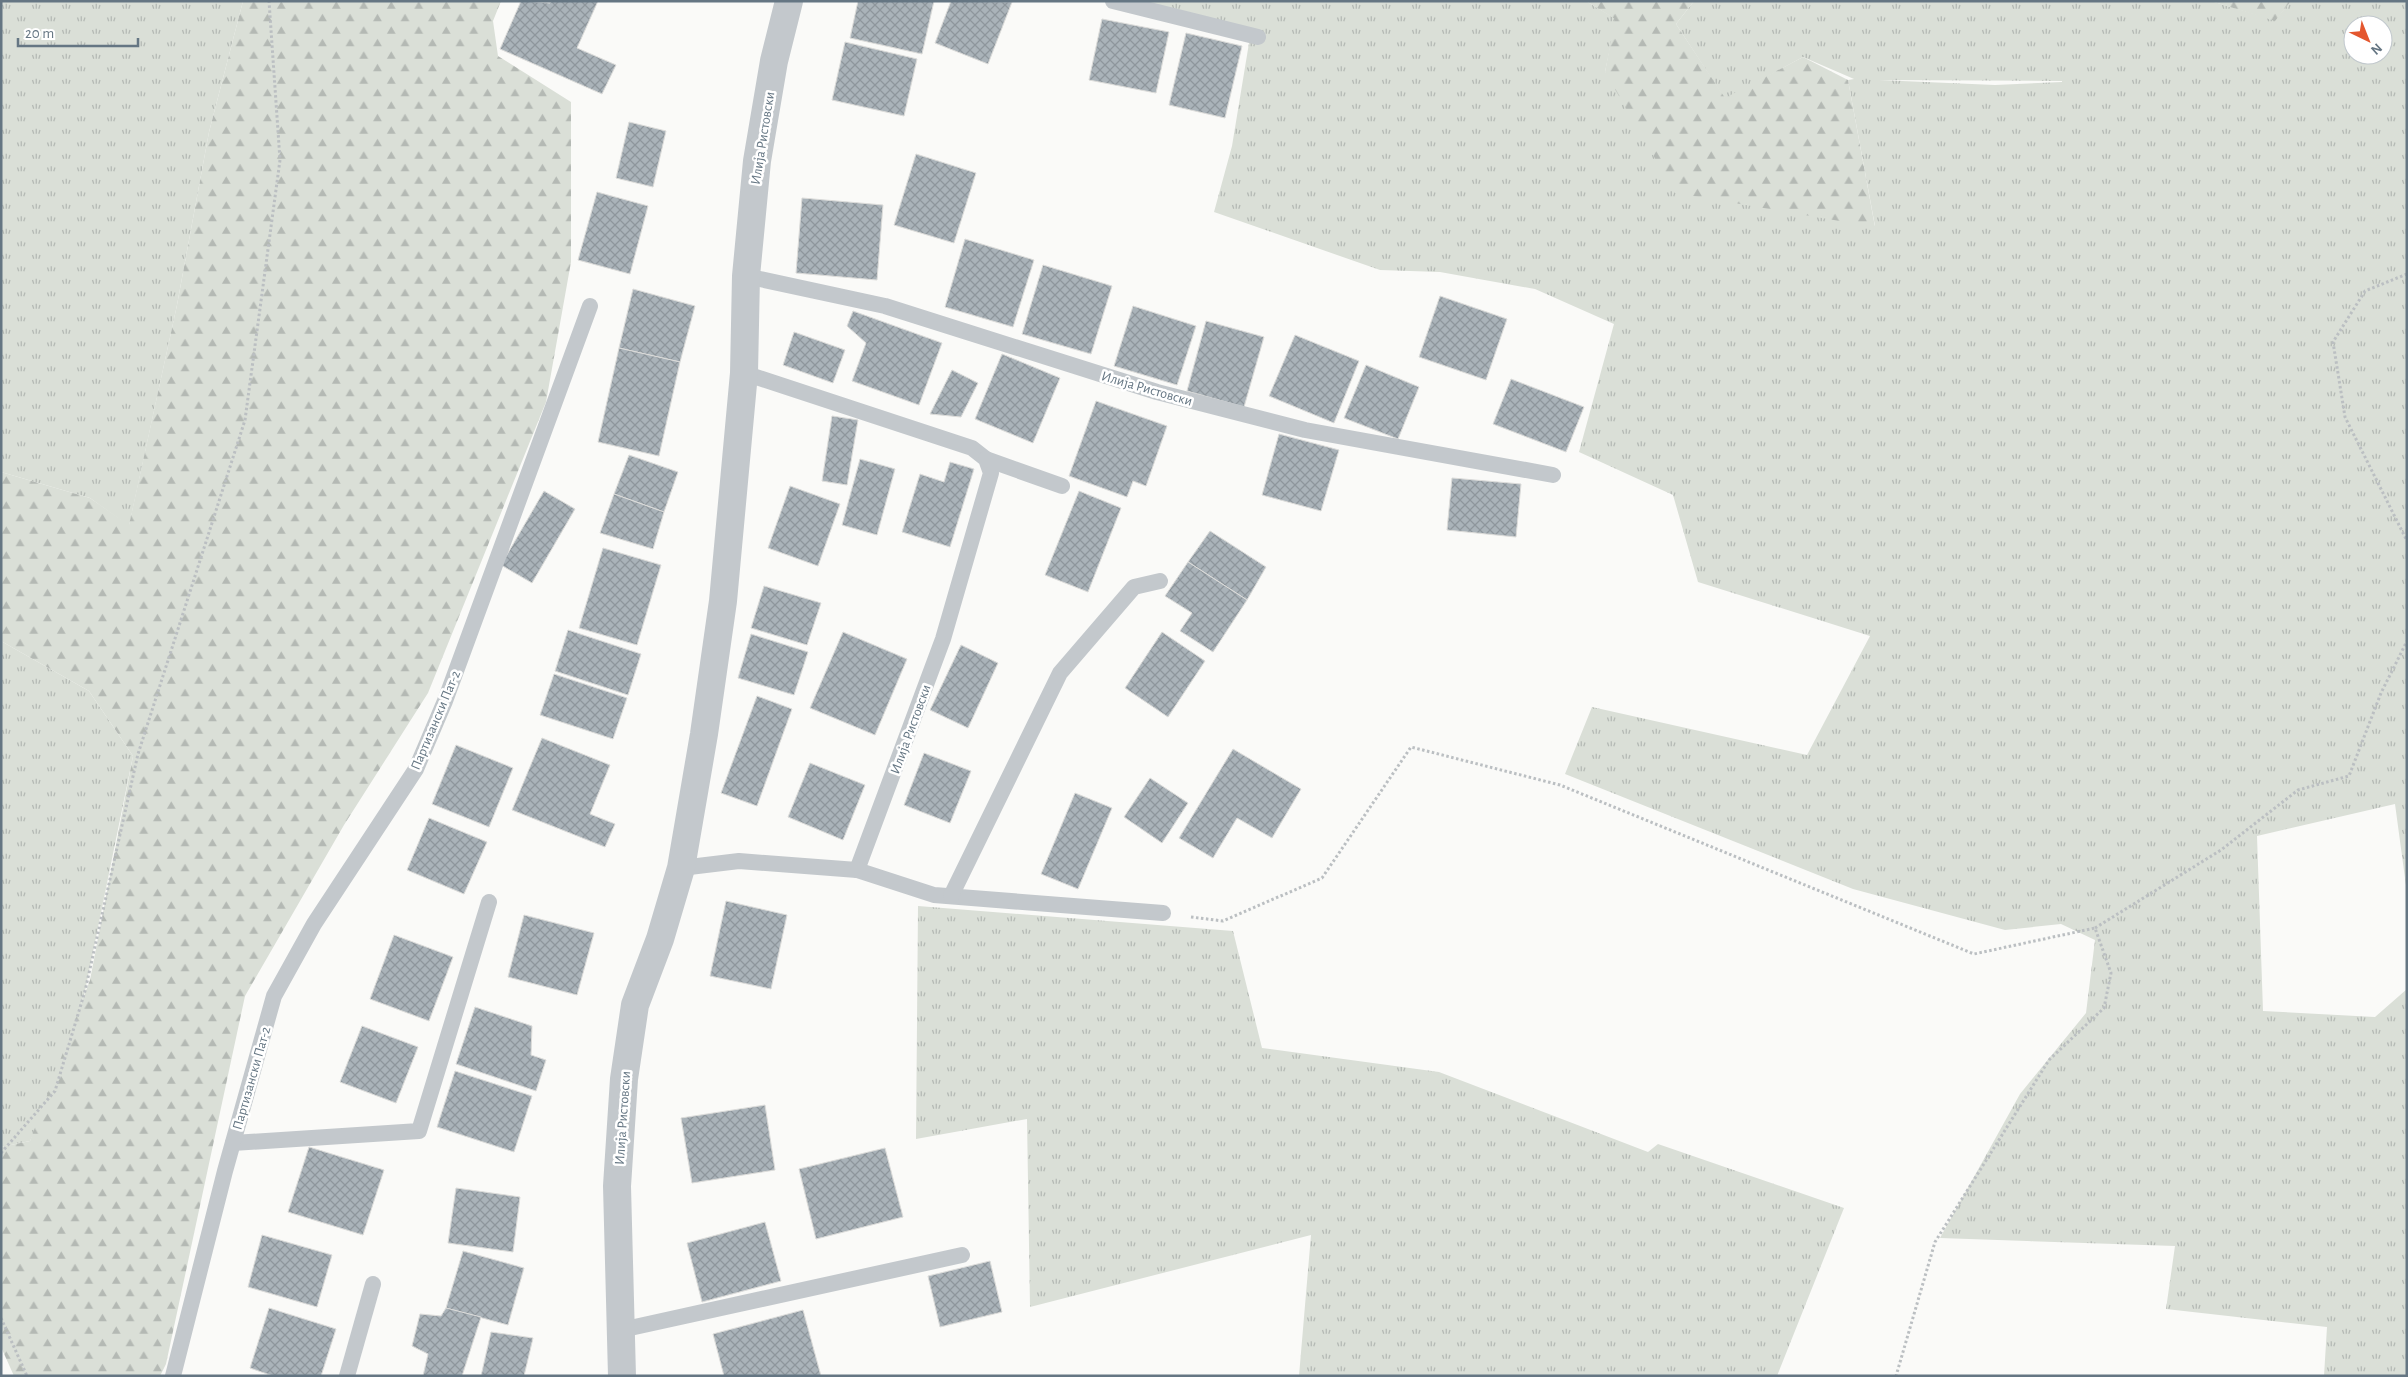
<svg xmlns="http://www.w3.org/2000/svg" width="2408" height="1377" viewBox="0 0 2408 1377" font-family="'Alegreya Sans',sans-serif">
  <defs>
    <pattern id="grass-tufts" width="24" height="20" patternUnits="userSpaceOnUse" patternTransform="scale(1.25)"><rect width="24" height="20" fill="#dadfd7"/><path d="M3 7l-1-3M5 7V3M7 7l1-3M15 17l-1-3M17 17v-4M19 17l1-3" fill="none" stroke="#b4b9b4"/></pattern>
    <pattern id="forest-firs" width="22" height="20" patternUnits="userSpaceOnUse" patternTransform="scale(1.25)"><rect width="22" height="20" fill="#dadfd7"/><path d="M5 1l3.5 6h-7zM16 11l3.5 6h-7z" fill="#b4b9b4"/></pattern>
    <pattern id="building-cross-hatch" width="8" height="8" patternUnits="userSpaceOnUse" patternTransform="scale(1.25)"><rect width="8" height="8" fill="#aab3b9"/><path d="M0 0l8 8M0 8l8-8" fill="none" stroke="#8e969c"/></pattern>
  </defs>
  <rect width="100%" height="100%" fill="#fafaf8"/>
  <g fill="url(#grass-tufts)" fill-rule="evenodd">
    <path d="M 1,1 L 243,1 L 209,132 L 177,305 L 129,526 L 90,498 L 1,472 Z"/>
    <path d="M 1111,1 L 1586,1 L 1616,19 L 1605,72 L 1875,226 L 1848,80 L 1854,79 L 1803,57 L 1725,99 L 1676,24 L 1694,1 L 2211,1 L 2275,20 L 2291,1 L 2407,1 L 2407,893 L 2395,804 L 2257,836 L 2263,1011 L 2375,1017 L 2407,989 L 2407,1376 L 2324,1376 L 2327,1327 L 2166,1309 L 2175,1246 L 1940,1238 L 2020,1094 L 2086,1013 L 2095,940 L 2061,924 L 2005,930 L 1853,889 L 1565,774 L 1592,707 L 1807,755 L 1870,636 L 1698,582 L 1673,495 L 1579,452 L 1614,324 L 1535,289 L 1440,272 L 1380,270 L 1214,212 L 1232,146 L 1250,37 ZM 2353,25 L 2383,25 L 2383,55 L 2353,55 ZM 1879,80 L 2062,81 L 2062,82 L 1995,85 Z"/>
    <path d="M 1,641 L 89,691 L 133,756 L 85,991 L 55,1091 L 30,1141 L 1,1147 Z"/>
    <path d="M 918,906 L 1233,931 L 1262,1048 L 1439,1072 L 1648,1152 L 1658,1144 L 1844,1208 L 1777,1376 L 1299,1376 L 1311,1235 L 1030,1307 L 1027,1119 L 916,1139 Z"/>
  </g>
  <g fill="url(#forest-firs)">
    <path d="M 243,1 L 501,1 L 493,21 L 498,56 L 571,102 L 571,262 L 546,402 L 428,693 L 344,825 L 245,996 L 166,1364 L 160,1376 L 14,1376 L 1,1347 L 1,1147 L 30,1141 L 90,980 L 133,756 L 89,691 L 1,641 L 1,472 L 90,498 L 129,525 L 177,305 L 209,132 Z"/>
    <path d="M 1586,1 L 1694,1 L 1676,24 L 1725,98 L 1803,57 L 1848,80 L 1875,227 L 1675,193 L 1605,72 L 1615,19 Z"/>
    <path d="M 2211,1 L 2291,1 L 2275,21 Z"/>
  </g>
  <g fill="url(#building-cross-hatch)" stroke="#dcdcda">
    <path d="M 521,1 L 550,3 L 551,1 L 598,1 L 577,48 L 616,65 L 602,94 L 500,49 Z"/>
    <path d="M 858,1 L 934,1 L 922,54 L 850,38 Z"/>
    <path d="M 951,1 L 1012,2 L 988,64 L 935,43 Z"/>
    <path d="M 1102,19 L 1169,32 L 1156,93 L 1089,80 Z"/>
    <path d="M 1186,33 L 1242,46 L 1225,118 L 1169,105 Z"/>
    <path d="M 845,42 L 917,59 L 904,116 L 832,100 Z"/>
    <path d="M 629,122 L 666,131 L 653,187 L 616,178 Z"/>
    <path d="M 916,154 L 976,173 L 954,243 L 894,225 Z"/>
    <path d="M 597,192 L 648,206 L 630,274 L 578,260 Z"/>
    <path d="M 802,198 L 883,205 L 877,280 L 796,273 Z"/>
    <path d="M 965,239 L 1034,260 L 1013,327 L 945,307 Z"/>
    <path d="M 1043,265 L 1112,286 L 1091,354 L 1022,334 Z"/>
    <path d="M 633,289 L 695,306 L 680,362 L 619,348 Z"/>
    <path d="M 1440,296 L 1507,319 L 1486,380 L 1419,357 Z"/>
    <path d="M 1133,306 L 1196,326 L 1177,385 L 1114,366 Z"/>
    <path d="M 853,311 L 942,343 L 919,405 L 852,381 L 866,343 L 847,326 Z"/>
    <path d="M 1206,321 L 1264,337 L 1244,407 L 1187,391 Z"/>
    <path d="M 794,332 L 845,350 L 833,383 L 783,365 Z"/>
    <path d="M 1295,335 L 1359,361 L 1334,423 L 1269,396 Z"/>
    <path d="M 619,348 L 680,362 L 659,456 L 598,442 Z"/>
    <path d="M 1002,354 L 1060,378 L 1033,443 L 975,419 Z"/>
    <path d="M 1366,365 L 1419,387 L 1398,439 L 1344,418 Z"/>
    <path d="M 952,370 L 978,383 L 961,417 L 930,414 Z"/>
    <path d="M 1511,379 L 1584,407 L 1566,452 L 1493,424 Z"/>
    <path d="M 1096,401 L 1167,426 L 1146,486 L 1133,481 L 1127,497 L 1069,476 Z"/>
    <path d="M 832,416 L 858,420 L 847,485 L 822,481 Z"/>
    <path d="M 1279,434 L 1339,450 L 1321,511 L 1262,495 Z"/>
    <path d="M 629,455 L 678,472 L 664,512 L 614,494 Z"/>
    <path d="M 860,459 L 895,469 L 877,535 L 842,525 Z"/>
    <path d="M 950,462 L 974,469 L 950,547 L 902,532 L 920,474 L 944,482 Z"/>
    <path d="M 1452,478 L 1521,484 L 1516,537 L 1447,530 Z"/>
    <path d="M 790,486 L 840,504 L 818,566 L 768,548 Z"/>
    <path d="M 544,491 L 575,509 L 532,583 L 501,565 Z"/>
    <path d="M 1079,491 L 1121,508 L 1088,592 L 1045,575 Z"/>
    <path d="M 614,494 L 664,512 L 653,549 L 600,533 Z"/>
    <path d="M 1210,531 L 1266,567 L 1247,600 L 1188,562 Z"/>
    <path d="M 603,548 L 661,565 L 637,645 L 579,628 Z"/>
    <path d="M 1188,562 L 1247,600 L 1213,652 L 1180,631 L 1192,613 L 1165,596 Z"/>
    <path d="M 764,586 L 821,603 L 807,645 L 751,628 Z"/>
    <path d="M 568,630 L 641,654 L 628,695 L 555,671 Z"/>
    <path d="M 843,632 L 907,659 L 875,735 L 810,708 Z"/>
    <path d="M 1162,632 L 1205,661 L 1168,717 L 1125,688 Z"/>
    <path d="M 751,634 L 808,652 L 794,695 L 738,678 Z"/>
    <path d="M 961,645 L 998,663 L 968,728 L 930,710 Z"/>
    <path d="M 554,674 L 627,698 L 613,739 L 540,715 Z"/>
    <path d="M 757,696 L 792,709 L 757,806 L 721,793 Z"/>
    <path d="M 542,738 L 610,765 L 590,814 L 615,824 L 605,847 L 512,810 Z"/>
    <path d="M 456,745 L 513,768 L 489,827 L 432,804 Z"/>
    <path d="M 1233,749 L 1301,789 L 1272,838 L 1237,818 L 1213,858 L 1179,838 Z"/>
    <path d="M 924,753 L 971,771 L 950,823 L 904,805 Z"/>
    <path d="M 810,763 L 865,785 L 843,840 L 788,817 Z"/>
    <path d="M 1150,778 L 1188,803 L 1162,843 L 1124,817 Z"/>
    <path d="M 1075,793 L 1112,808 L 1078,889 L 1041,874 Z"/>
    <path d="M 429,818 L 487,842 L 464,894 L 407,870 Z"/>
    <path d="M 726,901 L 787,915 L 771,989 L 710,976 Z"/>
    <path d="M 524,915 L 594,933 L 577,995 L 508,977 Z"/>
    <path d="M 394,935 L 453,957 L 429,1021 L 370,999 Z"/>
    <path d="M 475,1007 L 532,1026 L 531,1055 L 546,1060 L 536,1091 L 456,1064 Z"/>
    <path d="M 362,1026 L 418,1047 L 396,1103 L 340,1082 Z"/>
    <path d="M 455,1071 L 532,1096 L 514,1152 L 437,1127 Z"/>
    <path d="M 765,1105 L 775,1170 L 692,1183 L 681,1118 Z"/>
    <path d="M 309,1147 L 384,1170 L 363,1235 L 288,1212 Z"/>
    <path d="M 885,1148 L 903,1217 L 816,1239 L 799,1169 Z"/>
    <path d="M 456,1188 L 520,1197 L 513,1252 L 448,1243 Z"/>
    <path d="M 765,1222 L 781,1281 L 702,1302 L 687,1243 Z"/>
    <path d="M 262,1235 L 332,1255 L 317,1307 L 248,1287 Z"/>
    <path d="M 463,1251 L 524,1268 L 508,1325 L 446,1308 Z"/>
    <path d="M 990,1261 L 1002,1312 L 940,1327 L 928,1276 Z"/>
    <path d="M 269,1308 L 336,1329 L 321,1376 L 273,1376 L 250,1368 Z"/>
    <path d="M 446,1308 L 481,1317 L 462,1376 L 423,1376 L 428,1354 L 412,1346 L 420,1314 L 441,1316 Z"/>
    <path d="M 803,1310 L 821,1376 L 724,1376 L 713,1334 Z"/>
    <path d="M 491,1332 L 533,1338 L 524,1376 L 481,1376 Z"/>
  </g>
  <g fill="none" stroke-linecap="round" stroke-linejoin="round">
    <g stroke="#bbbfc2" stroke-width="3" stroke-dasharray="2.5 2.5" stroke-linecap="butt">
      <path d="M 2407,274 L 2365,291 L 2333,342 L 2345,417 L 2407,541"/>
      <path d="M 1191,917 L 1223,921 L 1322,878 L 1411,747 L 1560,785 L 1974,954 L 2095,928 L 2111,973 L 2104,1008 L 2049,1060 L 1935,1242 L 1896,1376"/>
      <path d="M 2095,928 L 2221,850 L 2298,790 L 2349,776 L 2381,693 L 2407,641"/>
      <path d="M 1,1153 L 55,1091 L 85,991 L 138,754 L 245,420 L 280,160 L 269,1"/>
      <path d="M 1,1318 L 27,1376"/>
    </g>
    <g stroke="#c3c8cc" stroke-width="16">
      <path d="M 1113,1 L 1258,37"/>
      <path d="M 746,276 L 885,306 L 1157,392 L 1305,430 L 1553,475"/>
      <path d="M 744,373 L 972,448 L 986,459 L 991,473 L 943,639 L 857,870"/>
      <path d="M 986,459 L 1062,486"/>
      <path d="M 681,868 L 739,861 L 857,870 L 934,895 L 1163,913"/>
      <path d="M 951,896 L 1060,673 L 1134,587 L 1160,581"/>
      <path d="M 233,1143 L 419,1131 L 489,902"/>
      <path d="M 621,1330 L 962,1255"/>
      <path d="M 173,1376 L 225,1171 L 274,996 L 314,924 L 416,769 L 445,701 L 590,306"/>
      <path d="M 347,1376 L 373,1284"/>
    </g>
    <path stroke="#c3c8cc" stroke-width="28" d="M 622,1376 L 617,1186 L 624,1079 L 635,1005 L 660,939 L 681,868 L 704,734 L 723,601 L 744,373 L 746,276 L 757,161 L 774,61 L 789,1"/>
  </g>
  <g text-anchor="middle" stroke-width="5" stroke-linejoin="round" paint-order="stroke">
    <g font-size="14" fill="#657683" stroke="#fff">
      <text transform="translate(762 138) rotate(-81)" y="5">Илија Ристовски</text>
      <text transform="translate(1147 388) rotate(16)" y="5">Илија Ристовски</text>
      <text transform="translate(435 720) rotate(-67)" y="5">Партизански Пат-2</text>
      <text transform="translate(910 729) rotate(-70)" y="5">Илија Ристовски</text>
      <text transform="translate(251 1078) rotate(-74)" y="5">Партизански Пат-2</text>
      <text transform="translate(622 1118) rotate(-86)" y="5">Илија Ристовски</text>
    </g>
  </g>
  <rect width="2408" height="1377" fill="none" stroke="#657683" stroke-width="5"/>
  <g transform="translate(2368 40) rotate(137)"><circle r="24" fill="#ffffff" stroke="#c1c8cd"/>
  <path d="M0-4L9 19L0 12L-9 19Z" fill="#e4572e"/>
  <text y="-8" font-size="14" font-weight="bold" text-anchor="middle" fill="#657683">N</text>
  </g>
  <path d="M18 38v8h120v-8" fill="none" stroke="#657683" stroke-width="2.5"/>
  <text x="25" y="38" font-size="15" fill="#657683" stroke="#ffffff" stroke-width="4" paint-order="stroke">20 m</text>
</svg>
